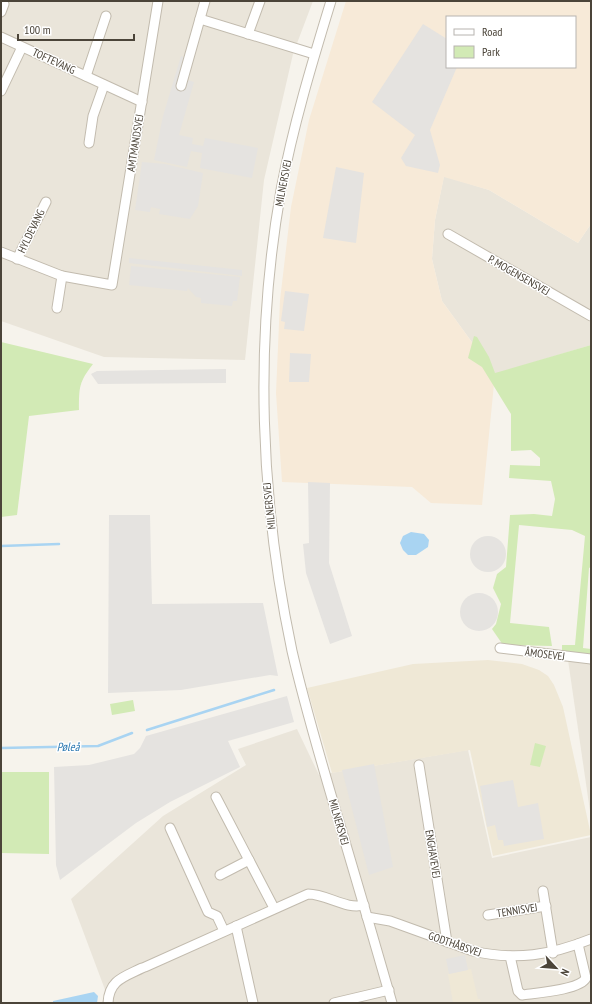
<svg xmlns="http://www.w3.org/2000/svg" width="592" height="1004" viewBox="0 0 592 1004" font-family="'PT Sans Narrow',sans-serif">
  <rect width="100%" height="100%" fill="#f6f3ec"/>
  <g fill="#eae5da">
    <path d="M 1,1 L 313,1 L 293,54 L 264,180 L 245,360 L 104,357 L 1,321 Z"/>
    <path d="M 444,176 L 489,190 L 578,243 L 591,224 L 591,345 L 495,374 L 442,301 L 432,259 L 435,220 Z"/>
    <path d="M 591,659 L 591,818 L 568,660 Z"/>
    <path d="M 297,729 L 319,775 L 468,750 L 492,858 L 591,837 L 591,1003 L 110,1003 L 71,899 L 163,816 L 246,765 L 238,749 Z"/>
  </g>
  <path fill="#f7ead8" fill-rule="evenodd" d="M 346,1 L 591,1 L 591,224 L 578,243 L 489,190 L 444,177 L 435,220 L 432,259 L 442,301 L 495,374 L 482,505 L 431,503 L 412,487 L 282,482 L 276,393 L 280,300 L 291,207 L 309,120 ZM 447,17 L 575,17 L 575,67 L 447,67 Z"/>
  <g fill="#efe8d6">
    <path d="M 488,660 L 522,664 L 539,670 L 548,676 L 554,685 L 563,707 L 591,835 L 493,856 L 470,750 L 332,773 L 307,688 L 413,664 Z"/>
    <path d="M 471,969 L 478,999 L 480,999 L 481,1003 L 453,1003 L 448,974 Z"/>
  </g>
  <g fill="#d2eab5">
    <path d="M 474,336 L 477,337 L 489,357 L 495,373 L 591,345 L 591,567 L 589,568 L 583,648 L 591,649 L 591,654 L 562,651 L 562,645 L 575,645 L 585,536 L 572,530 L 519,525 L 510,623 L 549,627 L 552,646 L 503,645 L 492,629 L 496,624 L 501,604 L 493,588 L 497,574 L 506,567 L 510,515 L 534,514 L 552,516 L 555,499 L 551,481 L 509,478 L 510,465 L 540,466 L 540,458 L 531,450 L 511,451 L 511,414 L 482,367 L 468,358 Z"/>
    <path d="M 1,342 L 93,364 C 79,382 79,387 79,410 L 29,416 L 17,515 L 1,517 Z"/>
    <path d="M 133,700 L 135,711 L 112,715 L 110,704 Z"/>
    <path d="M 535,743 L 546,746 L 540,767 L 530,765 Z"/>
    <path d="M 1,772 L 49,772 L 49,854 L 1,853 Z"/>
  </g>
  <g fill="#e5e3e0">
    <path d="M 423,24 L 447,39 L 447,67 L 457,67 L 430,130 L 440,165 L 438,173 L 406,166 L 401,158 L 415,135 L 372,102 Z"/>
    <path d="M 181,56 L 187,58 L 181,78 L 194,82 L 179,135 L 193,138 L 192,144 L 203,146 L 205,138 L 258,148 L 252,178 L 200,168 L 202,153 L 191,151 L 187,167 L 154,160 L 163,116 Z"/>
    <path d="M 142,162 L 165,164 L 203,173 L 198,206 L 191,217 L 190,219 L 159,214 L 160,209 L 151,207 L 150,212 L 135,210 Z"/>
    <path d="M 336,167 L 364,173 L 356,243 L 323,238 Z"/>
    <path d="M 129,258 L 242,270 L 242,276 L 129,263 Z"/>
    <path d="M 131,266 L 240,277 L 237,301 L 233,301 L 232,306 L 201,303 L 201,298 L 196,297 L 188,288 L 187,291 L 129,285 Z"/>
    <path d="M 285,291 L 309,294 L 304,331 L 284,329 L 285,322 L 281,321 Z"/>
    <path d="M 290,353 L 311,354 L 309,382 L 289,382 Z"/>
    <path d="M 226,369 L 226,383 L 98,384 L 91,374 L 97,371 Z"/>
    <path d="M 308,482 L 330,483 L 329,563 L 352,636 L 330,644 L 306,573 L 303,544 L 309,543 Z"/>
    <path d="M 109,515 L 150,515 L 152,604 L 263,603 L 278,676 L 270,675 L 181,690 L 108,693 Z"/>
    <circle cx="488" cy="554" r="18"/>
    <circle cx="479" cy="612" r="19"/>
    <path d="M 287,696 L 294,722 L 228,741 L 240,767 L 170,802 L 136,823 L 60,880 L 56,865 L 54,767 L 89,765 L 134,754 L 140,748 L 146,736 Z"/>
    <path d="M 374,764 L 393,867 L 369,875 L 342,770 Z"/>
    <path d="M 513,780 L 518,807 L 538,803 L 544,839 L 504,846 L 503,840 L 498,840 L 495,825 L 487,827 L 480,786 Z"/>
    <path d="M 465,955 L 468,970 L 449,974 L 446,959 Z"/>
  </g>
  <g fill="#a9d4f2">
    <path d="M 411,532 L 424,534 L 429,540 L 428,547 L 416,555 L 408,555 L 403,550 L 400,543 L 403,536 Z"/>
    <path d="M 94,992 L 98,996 L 97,1003 L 53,1003 L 53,1001 Z"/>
  </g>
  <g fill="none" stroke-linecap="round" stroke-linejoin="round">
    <g stroke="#a9d4f2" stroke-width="2.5">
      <path d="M 1,546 L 59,544"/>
      <path d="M 147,730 L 274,690"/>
      <path d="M 1,748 L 98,746 L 132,733"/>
    </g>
    <defs>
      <g id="minor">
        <path d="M 331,1 C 312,63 293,126 281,190 C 254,342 260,500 292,651 C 304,703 319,754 334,805 C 354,871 373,937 392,1003"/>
        <path d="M 1,12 L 4,4"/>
        <path d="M 200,19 L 314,54"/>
        <path d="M 248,34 L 260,1"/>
        <path d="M 1,37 L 142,102"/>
        <path d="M 86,76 L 106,16"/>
        <path d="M 181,86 L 205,1"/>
        <path d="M 1,91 L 22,47"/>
        <path d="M 89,143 L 93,116 L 104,85"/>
        <path d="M 448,234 L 591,316"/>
        <path d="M 1,252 L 62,276 L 112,285 L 158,1"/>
        <path d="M 17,259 L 46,202"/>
        <path d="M 57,308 L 62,276"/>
        <path d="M 500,648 L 591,659"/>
        <path d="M 419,765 L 447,942"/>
        <path d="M 216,797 L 274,908"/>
        <path d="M 170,828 L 208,912 L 217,916 L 224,931"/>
        <path d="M 220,875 L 249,860"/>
        <path d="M 543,891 L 553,953"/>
        <path d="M 488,915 L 546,906"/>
        <path d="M 367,917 L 390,921 L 473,951 C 516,961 551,955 591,939"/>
        <path d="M 236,926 L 253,1003"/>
        <path d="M 510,956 L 518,991 L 522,995 C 536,993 580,990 586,978 L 578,944"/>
        <path d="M 145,967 L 308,894 C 327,894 346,910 364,905"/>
        <path d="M 108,1003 C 109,980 124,977 142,968"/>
        <path d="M 334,1003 L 389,990"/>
      </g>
    </defs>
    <use href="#minor" stroke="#c2bbae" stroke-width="11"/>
    <use href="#minor" stroke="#fff" stroke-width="9"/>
  </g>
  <g text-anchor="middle" stroke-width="3" stroke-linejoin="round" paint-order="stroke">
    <g font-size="11" fill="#4b4439" stroke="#fff">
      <text transform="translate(54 61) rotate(25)" y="4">TOFTEVANG</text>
      <text transform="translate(135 143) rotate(-81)" y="4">AMTMANDSVEJ</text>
      <text transform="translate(283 183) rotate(-79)" y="4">MILNERSVEJ</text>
      <text transform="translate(31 231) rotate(-64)" y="4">HYLDEVANG</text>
      <text transform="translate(519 275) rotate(30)" y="4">P. MOGENSENSVEJ</text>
      <text transform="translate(269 506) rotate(-96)" y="4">MILNERSVEJ</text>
      <text transform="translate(545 654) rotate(7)" y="4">ÅMOSEVEJ</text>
      <text transform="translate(339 822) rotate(74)" y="4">MILNERSVEJ</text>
      <text transform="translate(433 854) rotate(81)" y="4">ENGHAVEVEJ</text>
      <text transform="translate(517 910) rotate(-9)" y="4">TENNISVEJ</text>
      <text transform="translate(455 944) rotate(19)" y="4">GODTHÅBSVEJ</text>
    </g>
    <g font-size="12" font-style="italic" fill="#2e7ab2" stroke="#fff">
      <text transform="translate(68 747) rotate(-1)" y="4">Pøleå</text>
    </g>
  </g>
  <rect width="592" height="1004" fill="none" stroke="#4b4439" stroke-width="4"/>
  <rect x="446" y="16" width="130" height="52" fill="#ffffff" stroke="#b7b4b0"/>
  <rect x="454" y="29" width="20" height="6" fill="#ffffff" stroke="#b7b4b0"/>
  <text x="482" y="36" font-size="12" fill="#4b4439">Road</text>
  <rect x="454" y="46" width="20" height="12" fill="#d2eab5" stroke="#b7b4b0"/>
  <text x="482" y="56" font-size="12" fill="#4b4439">Park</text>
  <g transform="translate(556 968) rotate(116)" stroke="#ffffff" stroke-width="3" paint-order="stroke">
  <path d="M0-3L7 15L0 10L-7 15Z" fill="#4b4439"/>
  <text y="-6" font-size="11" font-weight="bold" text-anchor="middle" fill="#4b4439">N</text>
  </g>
  <path d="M18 34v6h116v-6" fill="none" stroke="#4b4439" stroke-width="2"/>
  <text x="24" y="34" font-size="12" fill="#4b4439" stroke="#ffffff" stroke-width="3" paint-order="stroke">100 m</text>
</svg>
